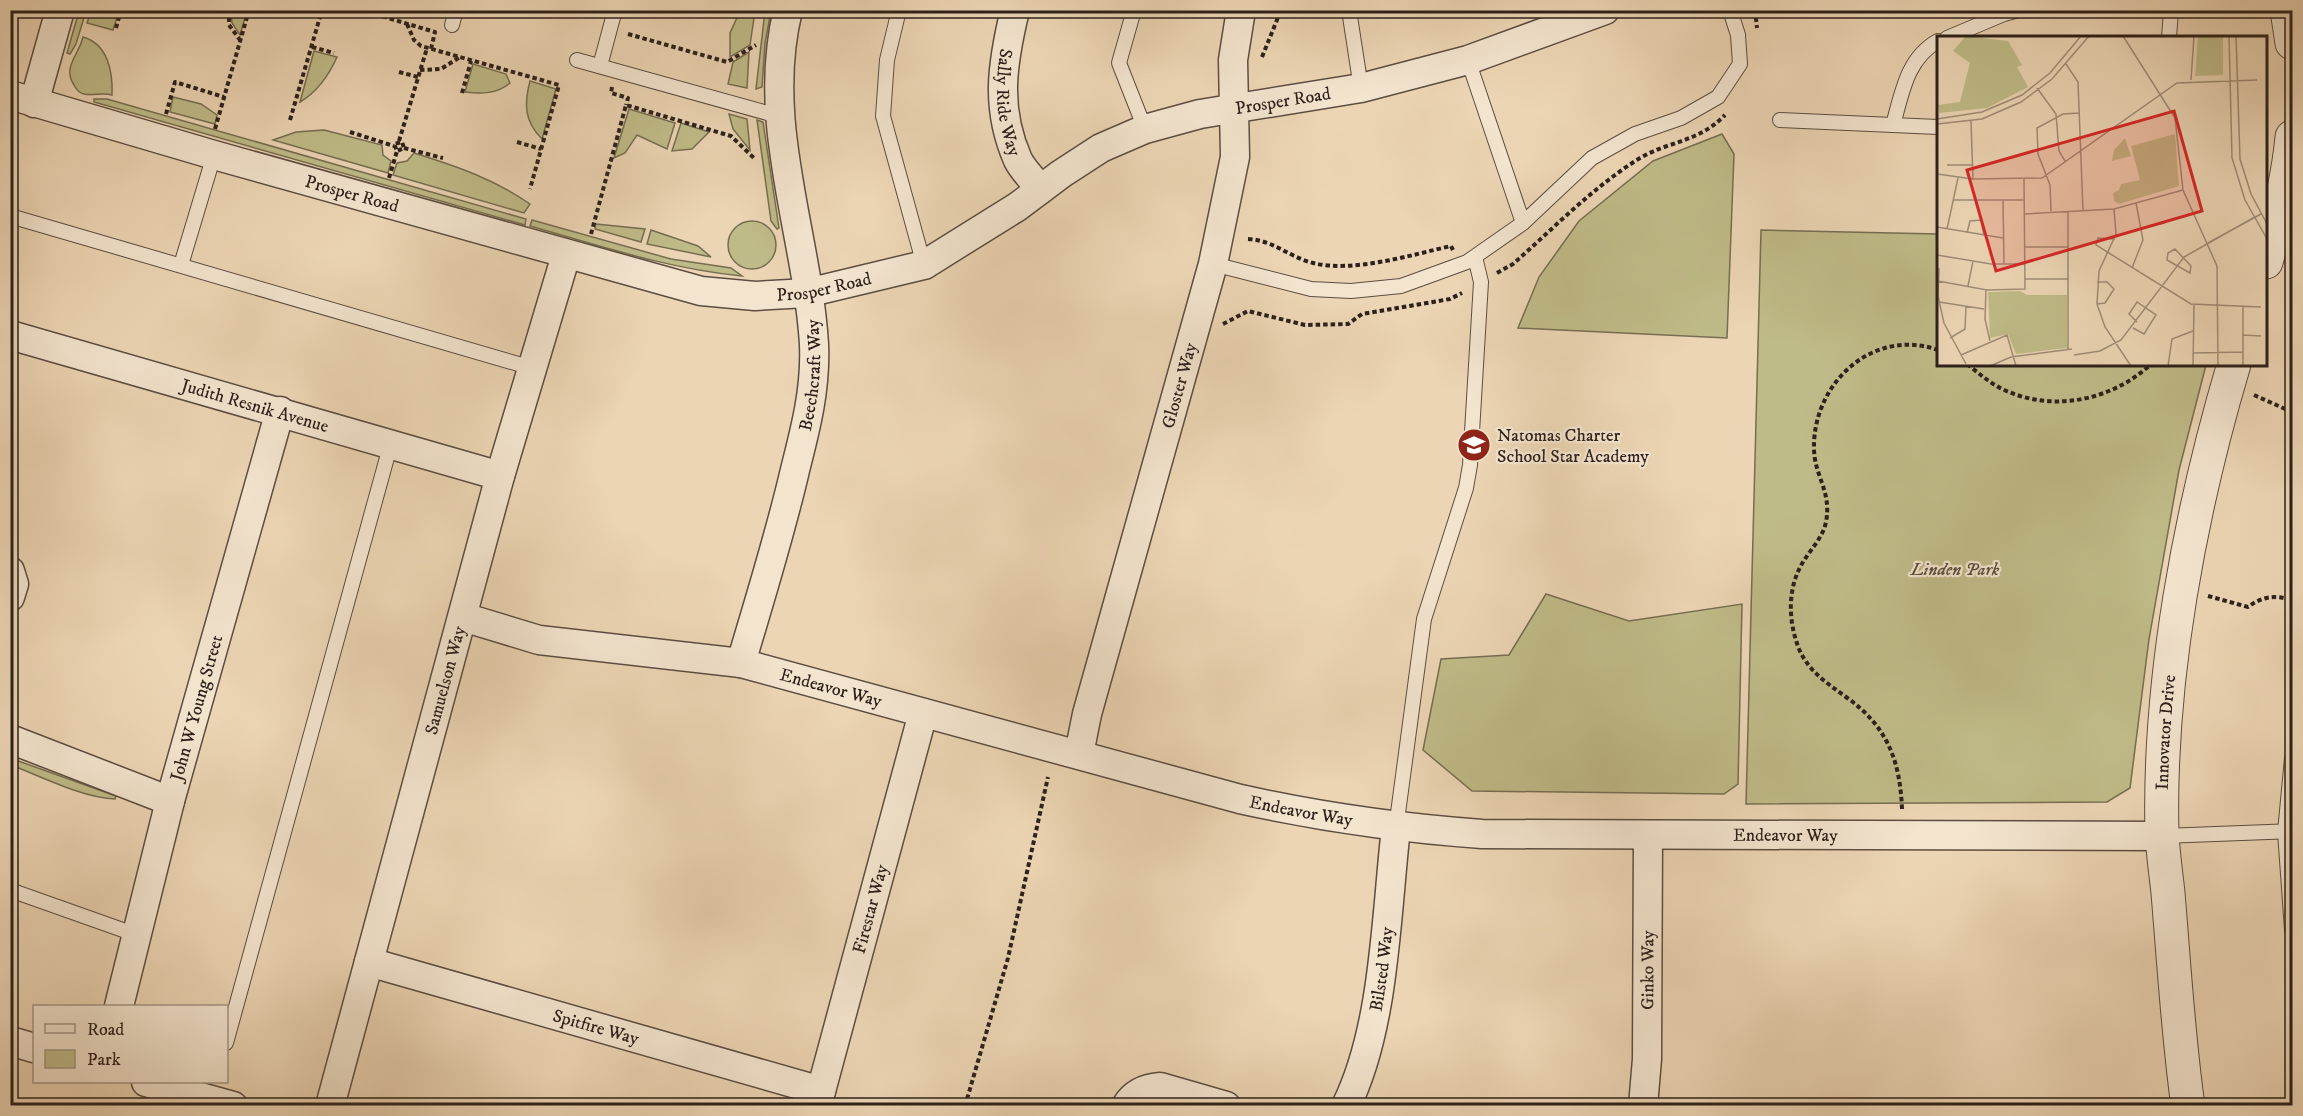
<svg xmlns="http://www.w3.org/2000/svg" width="2303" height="1116" viewBox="0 0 2303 1116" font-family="'IM FELL DW Pica',serif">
  <rect width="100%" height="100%" fill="#ecd5b4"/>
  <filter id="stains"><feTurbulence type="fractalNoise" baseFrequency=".00333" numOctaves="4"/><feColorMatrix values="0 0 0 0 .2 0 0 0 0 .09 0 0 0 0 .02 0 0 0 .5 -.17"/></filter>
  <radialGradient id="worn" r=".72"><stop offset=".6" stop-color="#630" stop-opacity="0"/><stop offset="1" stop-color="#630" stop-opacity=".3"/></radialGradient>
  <g fill="#bfbb88" stroke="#766e52" stroke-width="1.5">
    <path d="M 79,11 L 86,11 L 76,44 L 70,54 L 67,53 Z"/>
    <path d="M 91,11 L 119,11 L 113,30 L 87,23 Z"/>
    <path d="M 231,11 L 247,11 L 240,35 L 232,23 Z"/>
    <path d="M 740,11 L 755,11 L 750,45 L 730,57 L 730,33 Z"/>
    <path d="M 765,11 L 771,11 L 765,43 L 762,87 L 756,89 Z"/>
    <path d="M 83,37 C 108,44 113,72 112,95 C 103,92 93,96 84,94 C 79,93 76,89 74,85 C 62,67 79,55 83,37 Z"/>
    <path d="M 314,51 L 337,57 C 329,75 317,92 300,102 Z"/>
    <path d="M 749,52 L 747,88 L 728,84 L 733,62 Z"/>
    <path d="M 473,64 L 506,74 L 510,83 C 497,94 481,94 465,92 Z"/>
    <path d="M 530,81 L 556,89 L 542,139 C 524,121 524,104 530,81 Z"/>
    <path d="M 173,97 L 201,104 L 217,115 L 215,124 L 170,112 Z"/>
    <path d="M 94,99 L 107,99 L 526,219 L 525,225 L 94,102 Z"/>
    <path d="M 629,109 L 675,123 L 667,149 L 637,135 L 625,153 L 614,158 Z"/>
    <path d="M 729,114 L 747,119 L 750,150 L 733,129 Z"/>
    <path d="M 757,120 L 763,122 L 779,228 L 777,229 L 771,221 Z"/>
    <path d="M 681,123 L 709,132 L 692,149 L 672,151 Z"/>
    <path d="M 324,130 L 382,145 L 383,155 L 391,161 L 388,173 L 273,140 L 296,132 Z"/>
    <path d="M 1722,134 L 1734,154 L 1727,338 L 1518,328 L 1539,277 L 1579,221 L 1653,161 Z"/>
    <path d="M 414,153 C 456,166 494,179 530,204 L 524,213 L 393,175 L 397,163 L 407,161 Z"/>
    <path d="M 532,220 L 671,259 L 731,268 L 742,276 C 669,269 600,246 530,226 Z"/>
    <circle cx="752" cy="245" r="24"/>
    <path d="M 596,224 L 645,229 L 641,242 L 595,229 Z"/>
    <path d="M 651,230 L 698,246 L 711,257 L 647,244 Z"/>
    <path d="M 1761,230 L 1938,234 L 1938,364 L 2206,365 L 2179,470 L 2149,639 L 2130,788 L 2107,802 L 1746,804 Z"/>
    <path d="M 1546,594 L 1629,621 L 1742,604 L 1738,784 L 1724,794 L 1472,791 L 1423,750 L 1441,659 L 1509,655 Z"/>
    <path d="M 10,758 L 116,796 L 115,799 C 83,798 40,776 11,765 Z"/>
  </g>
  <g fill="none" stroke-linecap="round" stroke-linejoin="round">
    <defs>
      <g id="service">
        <path d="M 899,10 L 887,60 L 883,116 L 924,265"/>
        <path d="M 1134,10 L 1119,63 L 1145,129"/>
        <path d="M 1349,10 L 1361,88"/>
        <path d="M 452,25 L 456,10"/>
        <path d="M 1947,38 L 2004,14 L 2019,10"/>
        <path d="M 2169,38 L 2171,10"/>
        <path d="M 577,60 L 778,116"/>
        <path d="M 1468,60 L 1523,223"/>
        <path d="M 600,66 L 615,10"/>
        <path d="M 1780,120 L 1938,127"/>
        <path d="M 1893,125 C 1902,93 1907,58 1938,41"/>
        <path d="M 10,216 L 532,368"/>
        <path d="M 1213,264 L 1311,289 L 1351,291 L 1401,286 L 1467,262 L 1523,223 L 1592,158 L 1635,134 L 1681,118 L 1718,97 L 1740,64 L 1738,35 L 1730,10"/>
        <path d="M 181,265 L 214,155"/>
        <path d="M 2292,758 L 2285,832 L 2292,930"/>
        <path d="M 1396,828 L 1424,619 L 1466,488 L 1470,465 L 1481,282 L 1475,257"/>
        <path d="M 2163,836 L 2292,831"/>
        <path d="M 10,890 L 137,935"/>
        <path d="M 226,1043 L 391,443"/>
      </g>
      <g id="minor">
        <path id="s1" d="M 1015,10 C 1002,64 995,108 1018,160 C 1023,170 1033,180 1041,189"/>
        <path id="s2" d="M 10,95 L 214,155 L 701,291 L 755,296 L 807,293 L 924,265 L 1017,207 L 1061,174 L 1101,148 L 1145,129 L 1200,114 L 1361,88 L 1468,60 L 1605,10"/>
        <path d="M 34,103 L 60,10"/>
        <path id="s3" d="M 10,335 L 500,476"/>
        <path d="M 10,571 L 14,584 L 10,597"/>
        <path id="s4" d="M 463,617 L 539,640 L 741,663 L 1240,799 C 1321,817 1399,828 1482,834 L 2162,836"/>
        <path id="s5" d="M 741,663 C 760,598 780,535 795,470 C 806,427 816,388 814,344 C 807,232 760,123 788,10"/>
        <path d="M 10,739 L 170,801"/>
        <path id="s6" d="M 1079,754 L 1087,714 L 1213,264 L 1235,157 L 1233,60 L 1241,10"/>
        <path id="s7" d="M 369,962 L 821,1091"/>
        <path id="s8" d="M 119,1006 L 170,801 L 280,411"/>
        <path d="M 10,1041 L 34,1048"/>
        <path d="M 146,1082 L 233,1106"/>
        <path id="s9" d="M 330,1106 L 500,476 L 566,255"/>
        <path id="s10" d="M 817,1106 L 923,713"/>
        <path d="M 1126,1106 C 1134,1093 1146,1088 1160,1087 L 1226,1106"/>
        <path id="s11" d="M 1346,1106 C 1385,1027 1386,915 1396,828"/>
        <path id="s12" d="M 1643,1106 L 1647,1059 L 1648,835"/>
      </g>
      <g id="tertiary">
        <path d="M 2287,10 L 2292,43"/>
        <path d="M 2266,262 C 2278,220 2288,180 2292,137"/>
        <path id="s13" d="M 2188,1106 C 2178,1035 2174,964 2168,893 C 2166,874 2163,854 2162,834 C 2158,680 2190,512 2234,364"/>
      </g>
    </defs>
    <use href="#service" stroke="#5c4d41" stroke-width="16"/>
    <use href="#minor" stroke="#5c4d41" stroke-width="31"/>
    <use href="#tertiary" stroke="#5c4d41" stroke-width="35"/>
    <g stroke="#2c201b" stroke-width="4" stroke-dasharray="4.5 3" stroke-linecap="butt">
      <path d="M 229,10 L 229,25 L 240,40"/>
      <path d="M 361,10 L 435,32 L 431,49"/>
      <path d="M 1755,10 L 1757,28"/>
      <path d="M 407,24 L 414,40 L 421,46 L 559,85 L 530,189"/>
      <path d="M 116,28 L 121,10"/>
      <path d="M 628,34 L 727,62 L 756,45"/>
      <path d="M 312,47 L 334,53"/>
      <path d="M 1262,57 L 1281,10"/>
      <path d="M 420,70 L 441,69 L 460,57"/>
      <path d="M 399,72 L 418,77"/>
      <path d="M 612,87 L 611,93 L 628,98 L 626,105"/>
      <path d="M 462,93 L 471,61"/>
      <path d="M 166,114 L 175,82 L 224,97"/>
      <path d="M 290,120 L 322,10"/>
      <path d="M 215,129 L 249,10"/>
      <path d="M 350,132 L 394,146"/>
      <path d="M 399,141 L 427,48"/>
      <path d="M 517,142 L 541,149"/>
      <path d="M 404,148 L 443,158"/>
      <path d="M 389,178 L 397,151 L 394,144 L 402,142 L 404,148 L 397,151"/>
      <path d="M 591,234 L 626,105 L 731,136 L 755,159"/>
      <path d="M 1248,239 C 1273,240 1289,257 1313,263 C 1353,273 1411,255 1451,246 L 1453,250"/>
      <path d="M 1497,273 L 1513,264 C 1554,228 1593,187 1640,158 C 1669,141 1699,142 1725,115"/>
      <path d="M 1223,324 L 1248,311 L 1305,325 L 1348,324 L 1362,314 L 1450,299 L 1462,293"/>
      <path d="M 1967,364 C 1981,375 1993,386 2009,392 C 2057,412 2114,399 2151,364"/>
      <path d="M 2254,395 L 2292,412"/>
      <path d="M 2208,596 L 2248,607 C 2263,596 2275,595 2292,600"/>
      <path d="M 1902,809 C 1900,760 1887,726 1846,697 C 1827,683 1809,672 1799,649 C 1788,621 1787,588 1803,562 C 1811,549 1823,537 1826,522 C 1832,491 1814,476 1814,448 C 1813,383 1873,327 1938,350"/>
      <path d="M 965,1106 L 1008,958 L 1048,777"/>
    </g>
    <use href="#service" stroke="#f3e4ce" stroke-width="14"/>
    <use href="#minor" stroke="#f3e4ce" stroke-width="28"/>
    <use href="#tertiary" stroke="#f3e4ce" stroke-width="33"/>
  </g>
  <defs>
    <symbol id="school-disc" viewBox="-11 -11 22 22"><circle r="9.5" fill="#8f2418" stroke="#f3e4ce"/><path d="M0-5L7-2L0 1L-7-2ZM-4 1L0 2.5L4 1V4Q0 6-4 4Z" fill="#fff"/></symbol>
  </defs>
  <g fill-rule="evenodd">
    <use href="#school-disc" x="1455" y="426" width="38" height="38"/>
  </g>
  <g text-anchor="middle" stroke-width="4.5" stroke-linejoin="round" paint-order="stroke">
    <g font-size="18" fill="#2c201b" stroke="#f3e4ce">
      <text dy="6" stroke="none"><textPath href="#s2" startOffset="1346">Prosper Road</textPath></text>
      <text dy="6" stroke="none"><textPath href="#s1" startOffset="94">Sally Ride Way</textPath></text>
      <text dy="6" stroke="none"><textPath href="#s2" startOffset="356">Prosper Road</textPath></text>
      <text dy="6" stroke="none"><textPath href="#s2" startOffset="842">Prosper Road</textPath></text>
      <text dy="6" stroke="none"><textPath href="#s5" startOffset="297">Beechcraft Way</textPath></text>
      <text dy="6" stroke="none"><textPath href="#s6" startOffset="382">Gloster Way</textPath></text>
      <text dy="6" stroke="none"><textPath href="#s3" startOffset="255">Judith Resnik Avenue</textPath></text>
      <text dy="6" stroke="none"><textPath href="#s9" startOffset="441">Samuelson Way</textPath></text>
      <text dy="6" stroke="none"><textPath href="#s4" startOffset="376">Endeavor Way</textPath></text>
      <text dy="6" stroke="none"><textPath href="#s8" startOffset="308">John W Young Street</textPath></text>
      <text dy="6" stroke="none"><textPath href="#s13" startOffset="375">Innovator Drive</textPath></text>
      <text dy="6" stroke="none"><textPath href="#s4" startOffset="862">Endeavor Way</textPath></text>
      <text dy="6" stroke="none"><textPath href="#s4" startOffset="1348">Endeavor Way</textPath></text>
      <text dy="6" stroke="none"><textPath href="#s10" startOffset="204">Firestar Way</textPath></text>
      <text dy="6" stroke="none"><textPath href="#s11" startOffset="142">Bilsted Way</textPath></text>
      <text dy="6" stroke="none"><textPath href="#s12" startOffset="136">Ginko Way</textPath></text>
      <text dy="6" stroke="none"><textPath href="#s7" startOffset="236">Spitfire Way</textPath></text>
    </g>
    <g font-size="18" fill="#2c201b" stroke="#f3e4ce" text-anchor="start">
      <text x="1497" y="441">Natomas Charter<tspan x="1497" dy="21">School Star Academy</tspan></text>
    </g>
    <g font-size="18" font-style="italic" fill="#584e3c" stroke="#f3e4ce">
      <text x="1955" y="575">Linden Park</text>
    </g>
  </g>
  <g transform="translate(1937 36)">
    <rect width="330" height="330" fill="#ecd5b4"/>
    <path d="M 29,0 L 71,5 L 85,29 L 80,31 L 91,51 L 50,72 L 2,77 L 1,69 L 23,66 L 33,27 L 16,15 ZM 261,0 L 286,0 L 286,39 L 258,40 ZM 238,98 L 242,150 L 182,168 L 177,165 L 176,157 L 182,154 L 184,148 L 203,144 L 194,110 ZM 188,102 L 194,120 L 175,125 L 177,114 ZM 83,255 L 90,259 L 130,259 L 130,312 L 79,318 L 71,298 L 53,302 L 51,256 Z" fill="#bfbb88"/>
    <path fill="none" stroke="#9f8d77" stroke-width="1.5" d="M 186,0 L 238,82 L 246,154 L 280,230 L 281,330M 292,0 L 295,122 L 308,164 L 330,203M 299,0 L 303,123 L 314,158 L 330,188M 129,28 L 141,46 L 146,174M 254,44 L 257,0M 100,52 L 119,78 L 122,115 L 128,125M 0,83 L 45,76 L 85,59 L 113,37 L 144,0M 34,85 L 36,143M 0,88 L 45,83 L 84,66 L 115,43 L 152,0M 10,129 L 36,129M 0,138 L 36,143 L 105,142 L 240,47 L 320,44M 16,164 L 87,164M 66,164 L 67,228M 177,173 L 179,198 L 162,235 L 160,268 L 168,291 L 194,330M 114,175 L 113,149 L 101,118 L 100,92 L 126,78 L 142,77M 87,178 L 177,173 L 246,154M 0,191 L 66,202M 206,192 L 228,187M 10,193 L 21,142M 30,197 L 33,185 L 44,184 L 47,200M 178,203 L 161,202 L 159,209 L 254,268 L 324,271M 271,207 L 324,178M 88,211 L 132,211M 238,213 L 254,230 L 253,237 L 230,224 L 231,217 ZM 0,219 L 54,228 L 88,228M 2,232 L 1,260 L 7,287 L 29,328M 195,232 L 206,204 L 199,167M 88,243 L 132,243M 1,245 L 50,254 L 88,253 L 87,143M 160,246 L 170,246 L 177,253 L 168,267 L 160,268M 31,250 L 36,225M 49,253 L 48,283 L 53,305M 2,266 L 47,273M 196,292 L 207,298 L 219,279 L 200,266 L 192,278 L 200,286M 306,299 L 324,300M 13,302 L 28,293 L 29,270M 131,313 L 131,175M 256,317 L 306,316M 24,319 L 70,299 L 79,330M 137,319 L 163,315 L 184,304 L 247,221 L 316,182M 53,330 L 74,321 L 135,313M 231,330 L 235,303 L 256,295M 256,330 L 257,269M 306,330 L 306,271"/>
    <path fill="#d62828" fill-opacity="0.15" stroke="#d62828" stroke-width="3" d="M 237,75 L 265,175 L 59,235 L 30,134 Z"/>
    <rect width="330" height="330" fill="none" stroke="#2c201b" stroke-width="3"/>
  </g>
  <rect width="2303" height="1116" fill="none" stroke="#ecd5b4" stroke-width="36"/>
  <rect x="12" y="12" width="2279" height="1092" fill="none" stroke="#2c201b" stroke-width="3"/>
  <rect x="18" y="18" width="2267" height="1080" fill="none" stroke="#2c201b" stroke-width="1.5"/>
  <rect x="33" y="1005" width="195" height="78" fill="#f3e4ce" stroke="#a39686" stroke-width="1.5"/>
  <rect x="45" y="1024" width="30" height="9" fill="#f3e4ce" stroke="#a39686" stroke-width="1.5"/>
  <text x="87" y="1035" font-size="18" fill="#2c201b">Road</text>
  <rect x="45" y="1050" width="30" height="18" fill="#bfbb88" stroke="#a39686" stroke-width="1.5"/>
  <text x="87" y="1065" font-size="18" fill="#2c201b">Park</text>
  <rect width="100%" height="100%" filter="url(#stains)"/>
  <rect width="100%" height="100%" fill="url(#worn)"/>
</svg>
